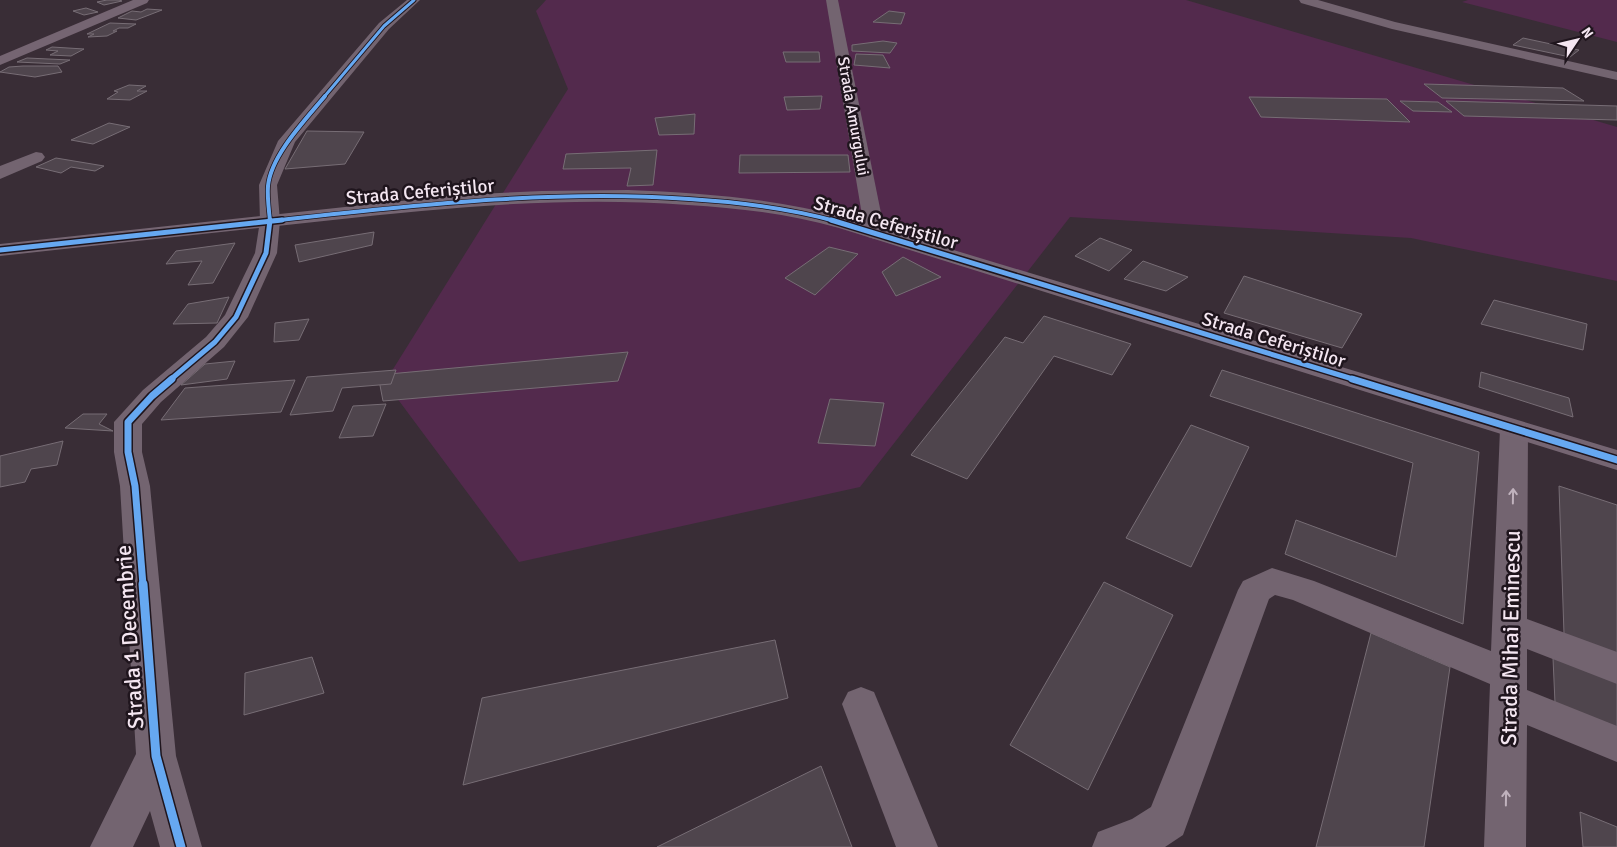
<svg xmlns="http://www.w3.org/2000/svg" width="1617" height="847" viewBox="0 0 1617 847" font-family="Signika,sans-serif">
  <rect width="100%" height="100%" fill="#392d36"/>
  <g fill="#532a4d">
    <path d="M 546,0 L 1186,0 L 1617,127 L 1617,281 L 1411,238 L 1070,217 L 860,487 L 519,562 L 385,382 L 568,89 L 536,11 Z"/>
    <path d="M 1468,0 L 1617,0 L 1617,42 L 1462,2 Z"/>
  </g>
  <g fill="#4f454d" stroke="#776d75">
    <path d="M 107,0 L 119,0 L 122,1 L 104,5 L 97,2 Z"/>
    <path d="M 86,8 L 98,12 L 84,15 L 73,11 Z"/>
    <path d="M 147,9 L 162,10 L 136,20 L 118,18 L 132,11 L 141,12 Z"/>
    <path d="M 889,11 L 905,13 L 901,24 L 873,22 Z"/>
    <path d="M 110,23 L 136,24 L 128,28 L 119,28 L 113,31 L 117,31 L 107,36 L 88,37 L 94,34 L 87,34 Z"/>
    <path d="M 1523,38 L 1579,50 L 1570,57 L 1513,45 Z"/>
    <path d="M 883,41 L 897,43 L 890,53 L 852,51 L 852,45 Z"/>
    <path d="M 52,47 L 84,49 L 71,56 L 50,55 L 58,51 L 46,50 Z"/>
    <path d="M 783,52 L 819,52 L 820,62 L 786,62 Z"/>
    <path d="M 856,54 L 883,55 L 890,68 L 854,65 Z"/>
    <path d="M 27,58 L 70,60 L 60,64 L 17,62 Z"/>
    <path d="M 23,66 L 58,66 L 62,72 L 35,77 L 0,72 L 9,67 Z"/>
    <path d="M 1424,84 L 1563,88 L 1584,101 L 1442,98 Z"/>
    <path d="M 129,85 L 146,86 L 137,91 L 147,91 L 130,100 L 107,99 L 118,92 L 114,91 Z"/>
    <path d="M 822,96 L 820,109 L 787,110 L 784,97 Z"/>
    <path d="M 1249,97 L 1387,99 L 1410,122 L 1261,117 Z"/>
    <path d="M 1400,101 L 1438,102 L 1452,112 L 1413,111 Z"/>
    <path d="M 1446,101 L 1617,106 L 1617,120 L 1464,116 Z"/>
    <path d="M 695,114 L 694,134 L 659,135 L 655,118 Z"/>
    <path d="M 109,123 L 130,127 L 93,144 L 71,140 Z"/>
    <path d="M 307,131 L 364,132 L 345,164 L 285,169 Z"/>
    <path d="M 657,150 L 653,185 L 627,186 L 631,168 L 563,169 L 566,154 Z"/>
    <path d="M 740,155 L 848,155 L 850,172 L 739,173 Z"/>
    <path d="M 56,158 L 104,166 L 95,171 L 71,167 L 61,173 L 36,167 Z"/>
    <path d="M 374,232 L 372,245 L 299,262 L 295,245 Z"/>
    <path d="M 1100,238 L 1132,250 L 1109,271 L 1075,256 Z"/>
    <path d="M 235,243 L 213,283 L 188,285 L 202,261 L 166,264 L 176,251 Z"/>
    <path d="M 829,247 L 858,254 L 815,295 L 785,278 Z"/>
    <path d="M 903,257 L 941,277 L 896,296 L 882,272 Z"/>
    <path d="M 1143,261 L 1188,277 L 1166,291 L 1124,279 Z"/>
    <path d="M 1244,276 L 1362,314 L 1342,348 L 1224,313 Z"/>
    <path d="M 229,297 L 217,323 L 173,324 L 188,304 Z"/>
    <path d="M 1494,300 L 1587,324 L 1583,350 L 1481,324 Z"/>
    <path d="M 1044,316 L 1131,344 L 1112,375 L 1054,356 L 967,479 L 911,455 L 1005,337 L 1023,343 Z"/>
    <path d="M 309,319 L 299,340 L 274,342 L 275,323 Z"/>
    <path d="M 628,352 L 618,381 L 383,401 L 378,375 Z"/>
    <path d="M 235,361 L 227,379 L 181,385 L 205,364 Z"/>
    <path d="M 396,370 L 391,384 L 342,388 L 333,411 L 290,415 L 307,377 Z"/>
    <path d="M 1222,370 L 1479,452 L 1463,624 L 1285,554 L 1296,520 L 1396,557 L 1413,463 L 1210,396 Z"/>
    <path d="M 1481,372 L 1569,398 L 1573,417 L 1479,387 Z"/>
    <path d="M 295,380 L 281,412 L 161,420 L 185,388 Z"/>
    <path d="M 830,399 L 884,403 L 875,446 L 818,443 Z"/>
    <path d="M 386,404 L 373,436 L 339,438 L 353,406 Z"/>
    <path d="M 83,414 L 107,414 L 99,424 L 113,431 L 65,428 Z"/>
    <path d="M 1191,425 L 1249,447 L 1191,567 L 1126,538 Z"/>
    <path d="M 63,441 L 57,465 L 31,469 L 25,482 L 0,487 L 0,456 Z"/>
    <path d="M 1559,486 L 1617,505 L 1617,654 L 1564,634 Z"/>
    <path d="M 1104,582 L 1173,615 L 1088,790 L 1010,745 Z"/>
    <path d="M 1371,633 L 1450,667 L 1424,847 L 1316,847 Z"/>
    <path d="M 775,640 L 788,698 L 463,785 L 482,698 Z"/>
    <path d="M 312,657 L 324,693 L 244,715 L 245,673 Z"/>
    <path d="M 1553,658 L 1617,682 L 1617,727 L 1555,703 Z"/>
    <path d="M 821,766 L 852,847 L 657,847 Z"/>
    <path d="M 1580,812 L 1617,827 L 1617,847 L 1583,847 Z"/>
  </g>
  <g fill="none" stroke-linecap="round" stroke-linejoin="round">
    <g fill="#736470" fill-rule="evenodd">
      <path d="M 407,0 L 420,0 L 389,29 L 295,142 L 277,185 L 280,221 L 277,253 L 248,317 L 224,347 L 161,402 L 142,424 L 142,452 L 150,486 L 176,756 L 202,847 L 160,847 L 150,811 L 133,847 L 90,847 L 136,754 L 120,486 L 114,452 L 114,422 L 143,390 L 206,337 L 225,315 L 255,253 L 260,221 L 259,185 L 278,141 L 379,23 Z"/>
      <path d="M 826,0 L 838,0 L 885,233 L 882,237 L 875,239 L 868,237 L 865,233 Z"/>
      <path d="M 1299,0 L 1318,0 L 1395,22 L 1617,72 L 1617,80 L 1392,29 L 1301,3 Z"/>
      <path d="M 36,152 L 42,153 L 45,157 L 42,161 L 0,179 L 0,166 Z"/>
      <path d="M 1514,420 L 1524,423 L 1528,429 L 1527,619 L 1617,652 L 1617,684 L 1527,649 L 1527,690 L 1617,726 L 1617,762 L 1527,725 L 1526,847 L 1484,847 L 1490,684 L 1293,600 L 1275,595 L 1269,599 L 1183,835 L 1165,847 L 1092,847 L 1098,832 L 1132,819 L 1151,807 L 1238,590 L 1243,581 L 1272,568 L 1314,581 L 1491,651 L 1500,429 L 1504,423 Z"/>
      <path d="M 861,687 L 874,692 L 938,847 L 896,847 L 842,704 L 848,692 Z"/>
    </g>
    <g fill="#756572" fill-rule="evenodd">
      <path d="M 133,0 L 149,0 L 147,3 L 0,65 L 0,56 Z"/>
      <path d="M 628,190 C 701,193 773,198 844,217 L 1617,450 L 1617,470 L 839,228 C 790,214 739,208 688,205 C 569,196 451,207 333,220 C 222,232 111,244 0,256 L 0,244 L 457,195 L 542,191 Z"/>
    </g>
    <defs>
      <path id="cycleway-far4" d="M 324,97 L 384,26 L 414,0"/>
      <g id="cycleway-far3">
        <path d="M 270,221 C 410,206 549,189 689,199 C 738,202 788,208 835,221"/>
        <path d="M 270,221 C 269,210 267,197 268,186 C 271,155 306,119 325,96"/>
      </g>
      <g id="cycleway-far2">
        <path d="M 831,220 L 1356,380"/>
        <path d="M 0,250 L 282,220"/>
        <path d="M 170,380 L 215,342 L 236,317 L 266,253 L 270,220"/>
      </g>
      <g id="cycleway-far1">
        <path d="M 1352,379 L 1617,460"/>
        <path d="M 143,585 L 135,486 L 128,452 L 128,422 L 152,396 L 172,379"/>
      </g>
      <path id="cycleway" d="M 143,584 L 156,756 L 181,847"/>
    </defs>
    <use href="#cycleway-far4" stroke="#1f151d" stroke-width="5"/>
    <use href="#cycleway-far3" stroke="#1f151d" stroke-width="5.5"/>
    <use href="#cycleway-far2" stroke="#1f151d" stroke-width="8"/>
    <use href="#cycleway-far1" stroke="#1f151d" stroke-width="10"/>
    <use href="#cycleway" stroke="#1f151d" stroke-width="12"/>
    <use href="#cycleway-far4" stroke="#66a8f1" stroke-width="3"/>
    <use href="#cycleway-far3" stroke="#66a8f1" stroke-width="4"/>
    <use href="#cycleway-far2" stroke="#66a8f1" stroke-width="5"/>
    <use href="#cycleway-far1" stroke="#66a8f1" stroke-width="7"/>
    <use href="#cycleway" stroke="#66a8f1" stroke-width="9"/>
  </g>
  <defs><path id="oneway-shaft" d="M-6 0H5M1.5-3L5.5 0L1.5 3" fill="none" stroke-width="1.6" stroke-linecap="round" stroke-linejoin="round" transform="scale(1.25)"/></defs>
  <g stroke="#c0b2bd">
    <use href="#oneway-shaft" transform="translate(1513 496) rotate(-89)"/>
    <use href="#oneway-shaft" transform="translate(1506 798) rotate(-89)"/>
  </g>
  <g text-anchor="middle" stroke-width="5" stroke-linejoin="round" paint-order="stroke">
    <g font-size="16" fill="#f4e6f1" stroke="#1f151d">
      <text transform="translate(854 116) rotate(80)" y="6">Strada Amurgului</text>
    </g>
    <g font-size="19" fill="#f4e6f1" stroke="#1f151d">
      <text transform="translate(420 191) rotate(-5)" y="7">Strada Ceferiștilor</text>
      <text transform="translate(886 222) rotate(16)" y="7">Strada Ceferiștilor</text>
      <text transform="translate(1274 339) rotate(17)" y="7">Strada Ceferiștilor</text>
    </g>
    <g font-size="22" fill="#f4e6f1" stroke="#1f151d">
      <text transform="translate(129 637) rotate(-94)" y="8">Strada 1 Decembrie</text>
      <text transform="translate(1510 638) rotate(-89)" y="8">Strada Mihai Eminescu</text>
    </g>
  </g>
  <g transform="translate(1577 40) rotate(55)" stroke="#1f151d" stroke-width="4" paint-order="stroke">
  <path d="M0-4L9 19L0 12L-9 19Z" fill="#f4e6f1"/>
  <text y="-8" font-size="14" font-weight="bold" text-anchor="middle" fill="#f4e6f1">N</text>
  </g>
</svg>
